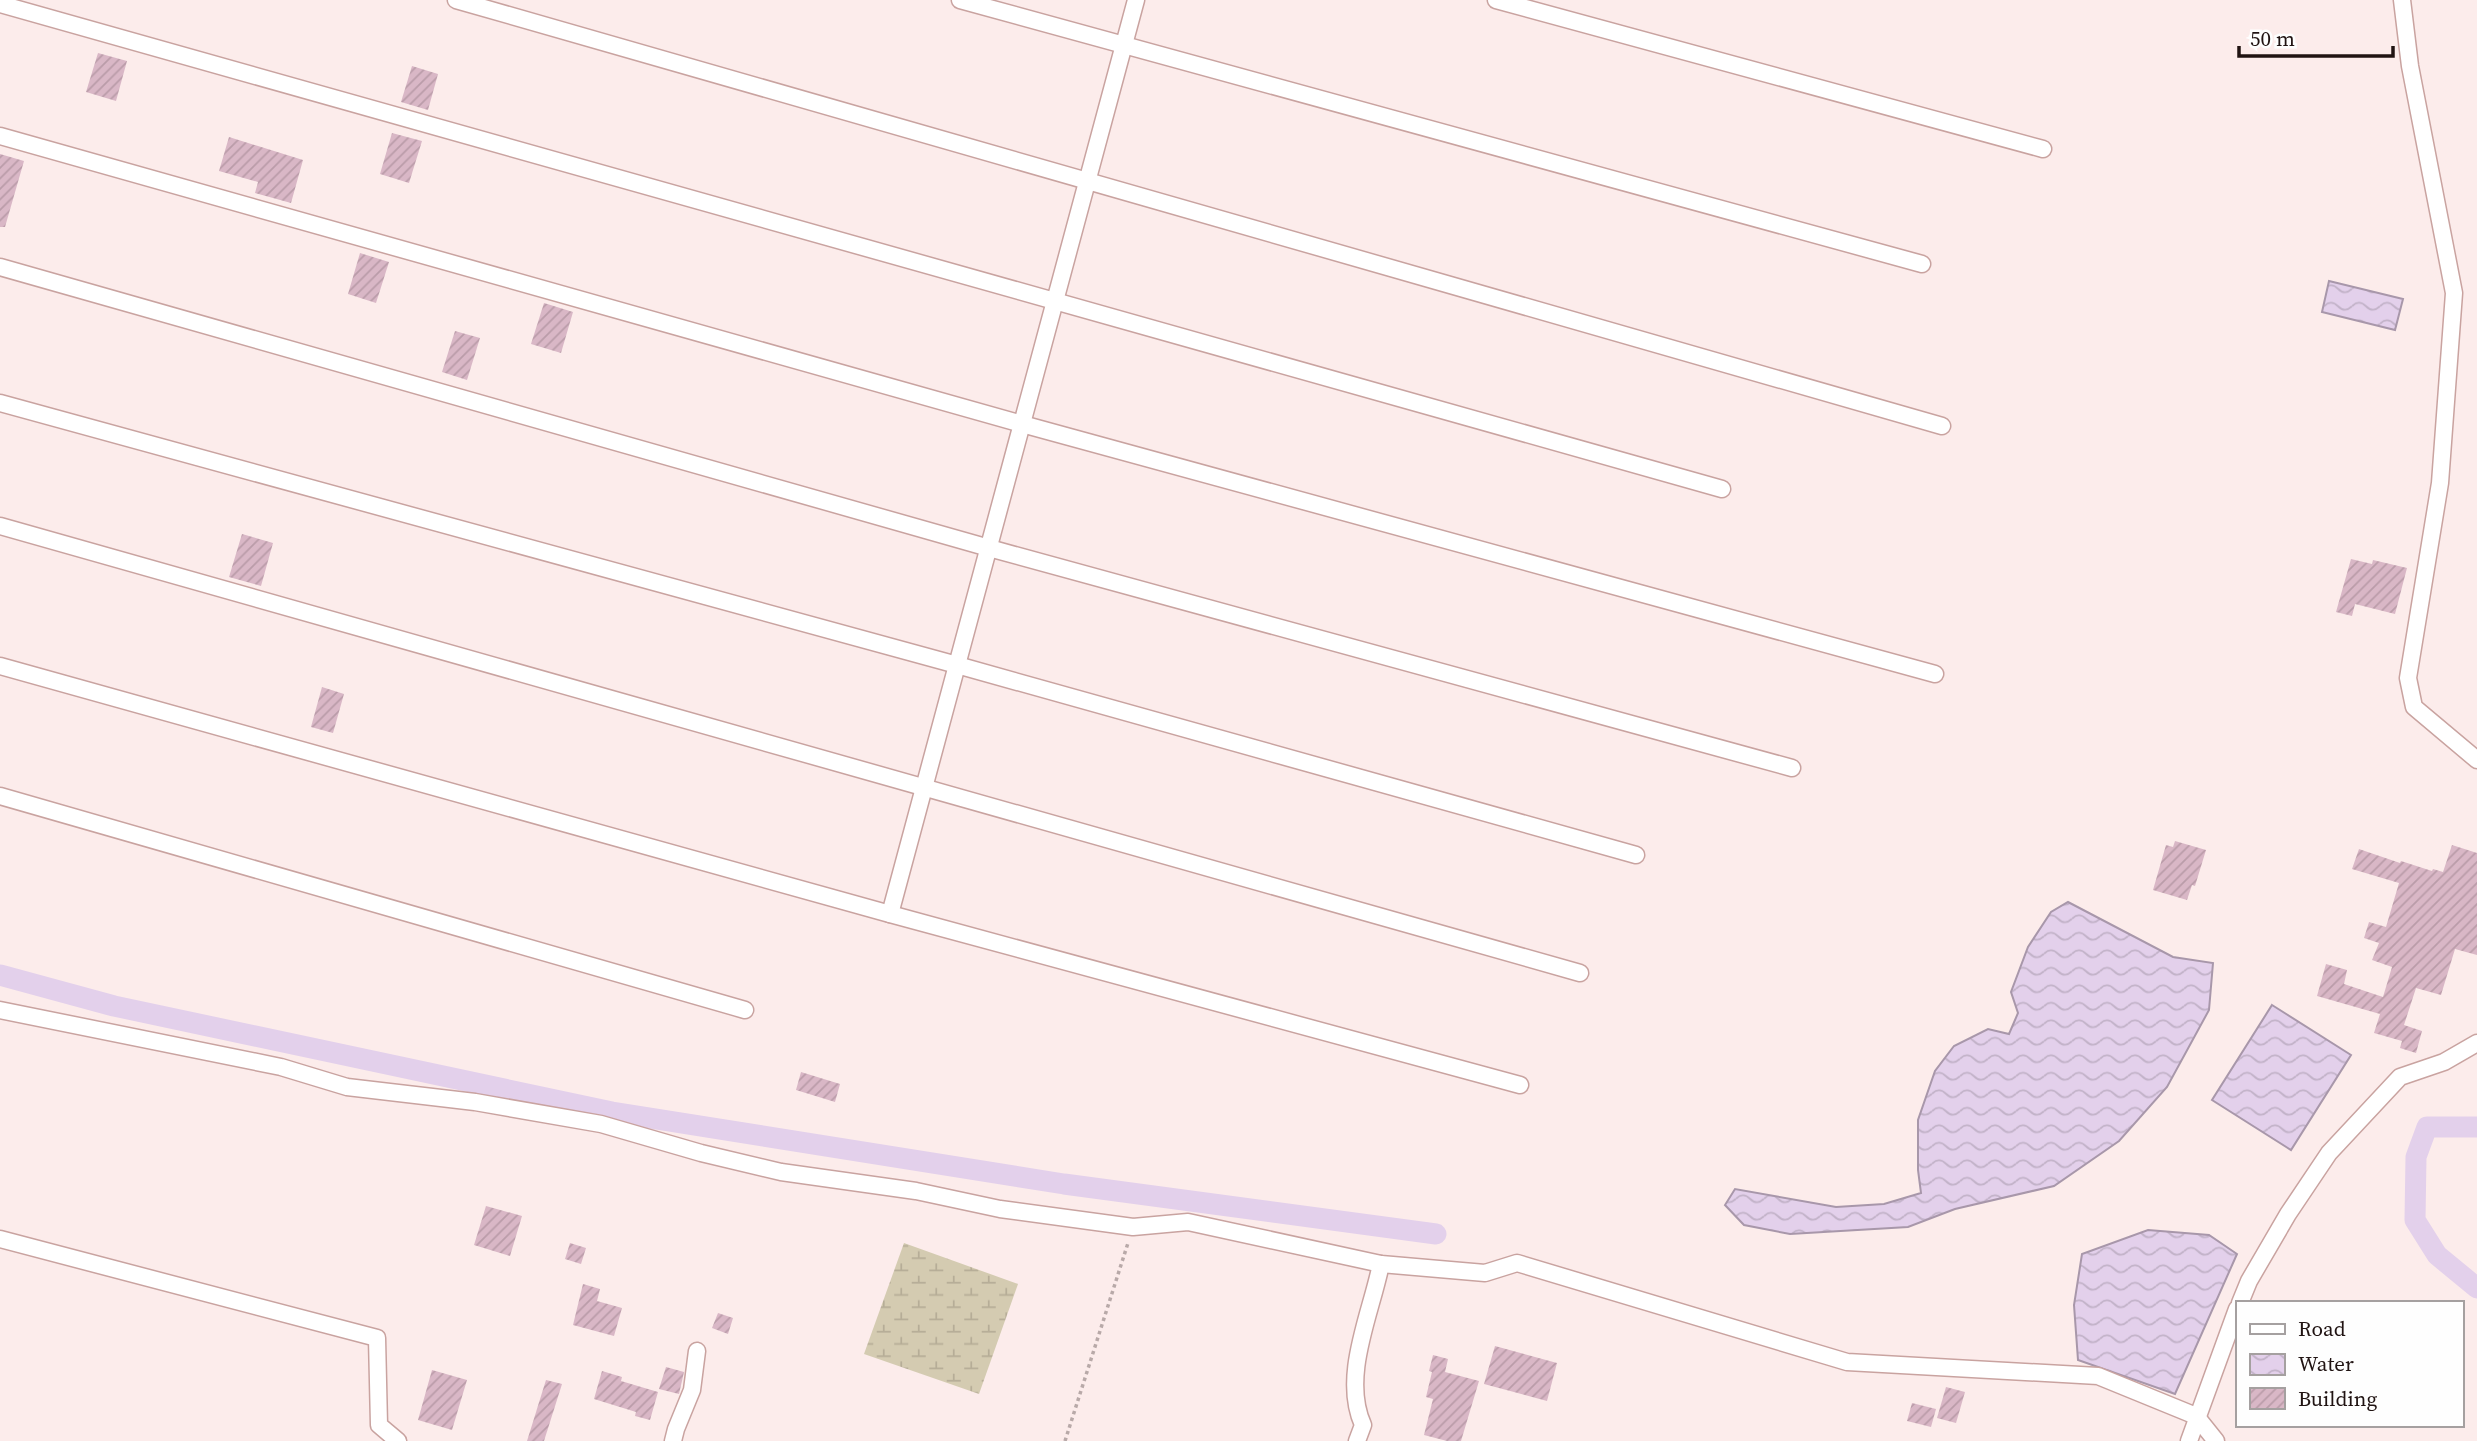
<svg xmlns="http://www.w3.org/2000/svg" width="2477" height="1441" viewBox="0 0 2477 1441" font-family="'Source Serif 4',serif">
  <defs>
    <pattern id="wetland-marsh" width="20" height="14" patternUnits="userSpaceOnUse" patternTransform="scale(1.75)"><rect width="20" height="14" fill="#d4cbb1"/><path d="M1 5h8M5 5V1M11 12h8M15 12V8" fill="none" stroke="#b6ad97"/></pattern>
    <pattern id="water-waves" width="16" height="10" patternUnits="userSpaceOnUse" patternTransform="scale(1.75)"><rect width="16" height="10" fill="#e3d0eb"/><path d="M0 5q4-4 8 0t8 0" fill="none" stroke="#c2b2c8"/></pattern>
    <pattern id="building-hatch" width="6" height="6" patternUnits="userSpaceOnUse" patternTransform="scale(1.75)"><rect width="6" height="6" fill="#d9b7c6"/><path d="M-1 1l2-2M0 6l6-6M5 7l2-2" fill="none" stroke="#ba9ca9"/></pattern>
  </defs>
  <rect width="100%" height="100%" fill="#fceceb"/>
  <path fill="url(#wetland-marsh)" d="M 904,1243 L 1018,1284 L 979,1394 L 864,1354 Z"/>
  <g fill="url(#water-waves)" stroke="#a897aa" stroke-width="2">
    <path d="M 2329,281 L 2403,299 L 2395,330 L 2322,312 Z"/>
    <path d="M 2068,902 L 2173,957 L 2213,963 L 2209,1010 L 2167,1087 L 2119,1141 L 2054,1186 L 1955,1209 L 1908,1227 L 1790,1234 L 1744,1225 L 1725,1205 L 1735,1189 L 1836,1207 L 1884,1204 L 1921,1193 L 1918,1170 L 1918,1120 L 1935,1071 L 1954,1046 L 1988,1029 L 2009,1034 L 2018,1013 L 2011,992 L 2028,947 L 2051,912 Z"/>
    <path d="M 2272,1005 L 2351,1055 L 2291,1150 L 2212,1100 Z"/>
    <path d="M 2148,1230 L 2209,1235 L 2237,1254 L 2175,1394 L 2078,1360 L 2074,1305 L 2082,1254 Z"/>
  </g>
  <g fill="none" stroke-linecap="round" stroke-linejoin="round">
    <g stroke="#e3d0eb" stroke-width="21">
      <path d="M 0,975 L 114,1006 L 612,1112 L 1064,1184 L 1436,1234"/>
      <path d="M 2477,1127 L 2427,1127 L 2416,1157 L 2415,1220 L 2437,1255 L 2477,1288"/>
    </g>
  </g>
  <g fill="url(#building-hatch)">
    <path d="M 98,53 L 127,61 L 116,101 L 86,92 Z"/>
    <path d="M 412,66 L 438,74 L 428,110 L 401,102 Z"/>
    <path d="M 392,133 L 422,141 L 409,183 L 380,174 Z"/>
    <path d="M 229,137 L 303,160 L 291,203 L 255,193 L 258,182 L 219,171 Z"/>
    <path d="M 0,154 L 24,161 L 5,227 L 0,227 Z"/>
    <path d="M 360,253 L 389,262 L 376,303 L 348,294 Z"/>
    <path d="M 544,303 L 573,312 L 561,353 L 531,344 Z"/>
    <path d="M 455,331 L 480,338 L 467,380 L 442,372 Z"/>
    <path d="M 242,534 L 273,543 L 261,586 L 229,577 Z"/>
    <path d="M 2351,559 L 2372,564 L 2373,560 L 2407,568 L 2395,614 L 2355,604 L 2352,616 L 2336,612 Z"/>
    <path d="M 322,687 L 344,694 L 333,733 L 311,727 Z"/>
    <path d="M 2175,841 L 2206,850 L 2195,886 L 2192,885 L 2187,900 L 2153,890 L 2166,845 L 2173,847 Z"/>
    <path d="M 2452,845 L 2477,853 L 2477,955 L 2455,949 L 2441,995 L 2416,988 L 2404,1025 L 2422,1031 L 2416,1053 L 2400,1048 L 2402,1041 L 2374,1033 L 2380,1014 L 2317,996 L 2326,964 L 2347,970 L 2344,984 L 2383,997 L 2392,967 L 2372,960 L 2379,943 L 2364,938 L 2369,922 L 2386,927 L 2399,883 L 2352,869 L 2359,849 L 2400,863 L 2401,861 L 2432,871 L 2433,869 L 2443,872 Z"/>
    <path d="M 801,1072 L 840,1084 L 835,1102 L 796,1090 Z"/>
    <path d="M 486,1206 L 522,1216 L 510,1256 L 474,1245 Z"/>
    <path d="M 570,1243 L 586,1248 L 581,1264 L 565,1259 Z"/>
    <path d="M 583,1284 L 600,1289 L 597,1301 L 622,1308 L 614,1336 L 573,1325 Z"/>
    <path d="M 718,1313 L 733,1318 L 728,1334 L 712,1328 Z"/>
    <path d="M 1495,1346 L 1557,1363 L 1547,1401 L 1484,1384 Z"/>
    <path d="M 1433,1355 L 1448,1359 L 1445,1372 L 1479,1381 L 1461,1441 L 1447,1441 L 1424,1435 L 1433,1399 L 1426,1397 L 1432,1372 L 1429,1371 Z"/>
    <path d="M 666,1367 L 684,1372 L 679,1394 L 659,1389 Z"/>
    <path d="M 432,1370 L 467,1380 L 452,1430 L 418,1420 Z"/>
    <path d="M 602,1371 L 622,1377 L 621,1381 L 658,1392 L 650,1420 L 635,1416 L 636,1412 L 594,1399 Z"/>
    <path d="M 546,1380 L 562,1384 L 544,1441 L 527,1441 Z"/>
    <path d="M 1946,1387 L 1965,1392 L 1956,1423 L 1937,1418 Z"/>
    <path d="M 1912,1403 L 1936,1409 L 1931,1427 L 1907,1421 Z"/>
  </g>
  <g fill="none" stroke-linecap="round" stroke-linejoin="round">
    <defs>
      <g id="street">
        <path d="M 456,0 L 1942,426"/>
        <path d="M 960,0 L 1922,264"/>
        <path d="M 1496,0 L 2043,149"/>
        <path d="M 2402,0 L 2410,66 L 2454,293 L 2440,483 L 2408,678 L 2414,707 L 2477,760"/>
        <path d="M 0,4 L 1722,489"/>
        <path d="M 0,136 L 1022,424 L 1935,674"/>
        <path d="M 0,267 L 989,548 L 1792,768"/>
        <path d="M 0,403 L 957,665 L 1636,855"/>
        <path d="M 0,526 L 1580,973"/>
        <path d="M 0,666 L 890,914 L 1520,1085"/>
        <path d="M 0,796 L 745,1010"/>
        <path d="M 890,914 L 1136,0"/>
        <path d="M 0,1010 L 281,1067 L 347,1087 L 475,1102 L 601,1124 L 701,1153 L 781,1172 L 916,1191 L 1000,1209 L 1133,1227 L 1188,1222 L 1381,1264 L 1485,1273 L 1517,1263 L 1847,1362 L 2098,1376 L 2196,1416 L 2216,1441"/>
        <path d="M 0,1239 L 377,1338 L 379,1425 L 398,1441"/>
        <path d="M 2240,1303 L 2249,1281 L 2288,1214 L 2329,1153 L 2400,1077 L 2444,1062 L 2477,1043"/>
        <path d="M 673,1441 L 676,1429 L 692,1390 L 697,1351"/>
        <path d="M 1357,1441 L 1363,1425 C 1341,1376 1371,1314 1381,1264"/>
        <path d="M 2189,1441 L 2237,1309"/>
      </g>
    </defs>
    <use href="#street" stroke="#c9a3a0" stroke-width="19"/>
    <path stroke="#b8a9a8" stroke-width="3.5" stroke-dasharray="3.5 3.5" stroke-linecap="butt" d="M 1065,1441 L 1128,1243"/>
    <use href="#street" stroke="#fff" stroke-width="16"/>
  </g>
  <rect x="2236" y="1301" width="228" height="126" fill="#fefefe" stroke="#a5a0a0" stroke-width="2"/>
  <rect x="2250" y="1324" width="35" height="10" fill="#ffffff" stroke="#a5a0a0" stroke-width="2"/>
  <text x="2298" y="1336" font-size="21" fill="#201312">Road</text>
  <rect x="2250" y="1354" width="35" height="21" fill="url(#water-waves)" stroke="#a5a0a0" stroke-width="2"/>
  <text x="2298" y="1371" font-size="21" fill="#201312">Water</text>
  <rect x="2250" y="1388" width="35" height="21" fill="url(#building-hatch)" stroke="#a5a0a0" stroke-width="2"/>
  <text x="2298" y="1406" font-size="21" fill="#201312">Building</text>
  <path d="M2239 46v10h154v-10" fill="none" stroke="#201312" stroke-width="3.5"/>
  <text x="2250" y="46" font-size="21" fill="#201312" stroke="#fefefe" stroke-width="5" paint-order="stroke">50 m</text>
</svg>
